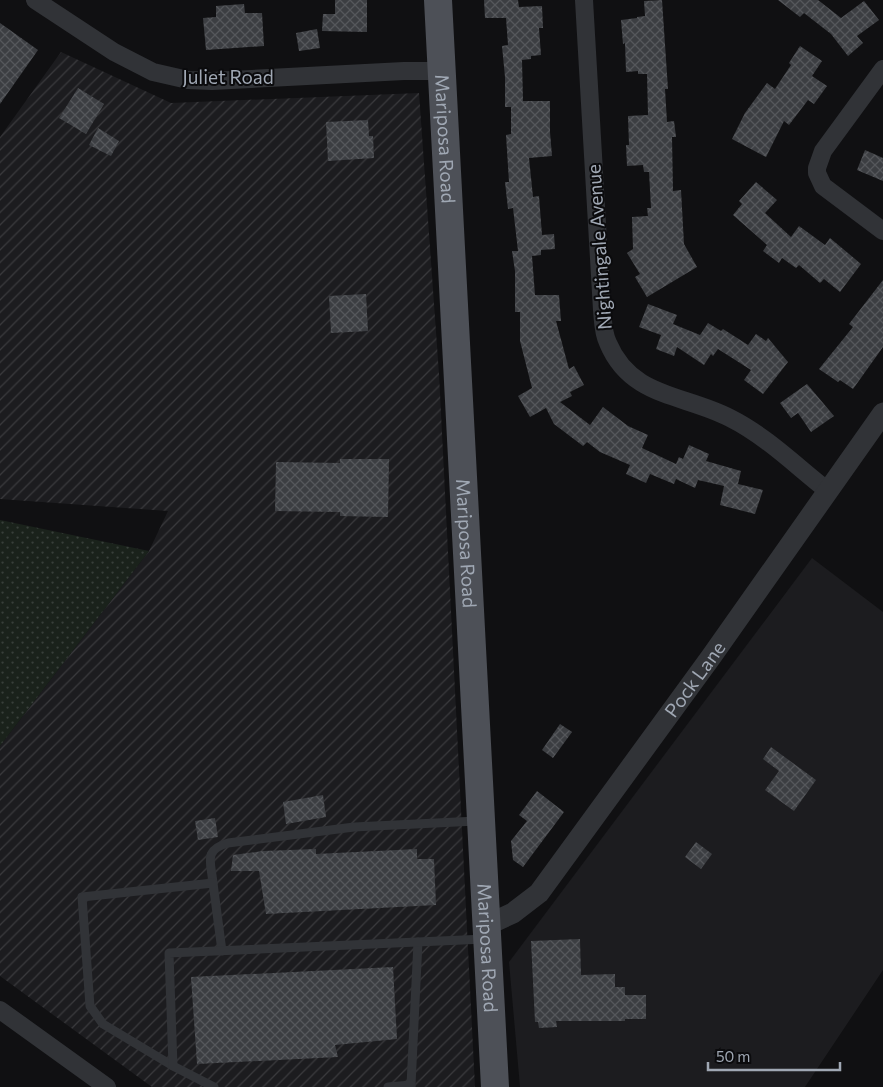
<svg xmlns="http://www.w3.org/2000/svg" width="883" height="1087" viewBox="0 0 883 1087" font-family="Commissioner,sans-serif">
  <defs>
    <pattern id="industrial-furrows" width="10" height="10" patternUnits="userSpaceOnUse" patternTransform="scale(1.25)"><rect width="10" height="10" fill="#1c1c1f"/><path d="M-1 1l2-2M0 10L10 0M9 11l2-2" fill="none" stroke="#3a3a3d"/></pattern>
    <pattern id="grass-dots" width="8" height="8" patternUnits="userSpaceOnUse" patternTransform="scale(1.25)"><rect width="8" height="8" fill="#1a221b"/><path d="M2 2h.1M6 6h.1" fill="none" stroke="#383f3a" stroke-width="1.8" stroke-linecap="round"/></pattern>
    <pattern id="building-cross-hatch" width="8" height="8" patternUnits="userSpaceOnUse" patternTransform="scale(1.25)"><rect width="8" height="8" fill="#3c3e42"/><path d="M0 0l8 8M0 8l8-8" fill="none" stroke="#55575b"/></pattern>
  </defs>
  <rect width="100%" height="100%" fill="#101012"/>
  <path fill="#1c1c1f" d="M 812,558 L 883,612 L 883,970 L 805,1087 L 520,1087 L 509,962 Z"/>
  <path fill="url(#industrial-furrows)" d="M 61,52 L 171,103 L 419,93 L 439,374 L 475,1087 L 152,1087 L 0,976 L 0,746 L 149,551 L 168,511 L 0,499 L 0,137 Z"/>
  <path fill="url(#grass-dots)" d="M 0,520 L 149,551 L 0,746 Z"/>
  <g fill="url(#building-cross-hatch)">
    <path d="M 335,0 L 367,0 L 367,32 L 322,31 L 323,14 L 335,14 Z"/>
    <path d="M 484,0 L 518,0 L 519,7 L 542,6 L 543,28 L 539,28 L 541,55 L 531,56 L 531,59 L 522,60 L 523,101 L 550,101 L 550,132 L 552,156 L 529,158 L 533,197 L 539,196 L 542,235 L 554,234 L 555,249 L 541,250 L 541,255 L 532,256 L 535,295 L 559,295 L 561,321 L 556,321 L 569,369 L 574,366 L 584,385 L 570,392 L 572,396 L 560,402 L 590,425 L 603,407 L 628,426 L 648,435 L 642,448 L 676,464 L 679,457 L 683,459 L 689,445 L 709,454 L 706,461 L 741,471 L 738,484 L 763,490 L 755,514 L 720,505 L 724,486 L 698,480 L 695,488 L 676,479 L 674,484 L 650,474 L 646,483 L 626,474 L 630,465 L 600,452 L 587,442 L 583,446 L 554,424 L 546,408 L 530,417 L 518,396 L 532,388 L 520,341 L 520,312 L 515,312 L 515,271 L 512,251 L 518,251 L 513,208 L 508,209 L 505,182 L 509,182 L 506,135 L 511,134 L 511,107 L 505,107 L 505,77 L 502,46 L 508,45 L 506,18 L 485,18 Z"/>
    <path d="M 662,0 L 668,89 L 665,89 L 667,122 L 674,121 L 676,137 L 672,137 L 673,191 L 681,190 L 684,244 L 697,267 L 647,297 L 635,277 L 640,274 L 627,253 L 633,249 L 632,217 L 648,216 L 647,208 L 651,208 L 649,172 L 644,172 L 643,165 L 627,166 L 626,145 L 629,145 L 628,116 L 648,115 L 647,74 L 638,74 L 638,71 L 626,72 L 625,43 L 623,44 L 621,20 L 637,18 L 637,17 L 645,16 L 644,1 Z"/>
    <path d="M 778,0 L 818,0 L 841,18 L 864,1 L 879,20 L 857,36 L 863,43 L 848,56 L 831,34 L 804,13 L 800,17 Z"/>
    <path d="M 244,4 L 245,13 L 262,13 L 264,46 L 206,50 L 203,18 L 216,17 L 216,6 Z"/>
    <path d="M 0,23 L 38,50 L 0,104 Z"/>
    <path d="M 317,29 L 320,48 L 299,51 L 296,33 Z"/>
    <path d="M 800,46 L 822,61 L 812,76 L 827,86 L 814,104 L 808,100 L 789,125 L 784,121 L 766,157 L 732,139 L 745,113 L 767,83 L 775,89 L 791,65 L 789,63 Z"/>
    <path d="M 78,88 L 104,104 L 86,134 L 59,118 Z"/>
    <path d="M 368,120 L 369,136 L 373,136 L 374,158 L 328,161 L 326,122 Z"/>
    <path d="M 98,128 L 119,141 L 111,156 L 89,145 Z"/>
    <path d="M 865,150 L 883,158 L 883,181 L 857,170 Z"/>
    <path d="M 756,182 L 777,200 L 765,213 L 791,237 L 799,226 L 825,245 L 830,238 L 861,264 L 840,292 L 824,279 L 820,283 L 799,265 L 796,268 L 782,258 L 779,263 L 763,251 L 767,245 L 733,215 L 742,204 L 739,201 Z"/>
    <path d="M 883,280 L 883,347 L 853,389 L 840,380 L 838,382 L 819,369 L 853,327 L 849,324 Z"/>
    <path d="M 366,294 L 368,331 L 331,333 L 329,296 Z"/>
    <path d="M 648,304 L 677,315 L 673,324 L 700,335 L 708,323 L 721,331 L 723,329 L 748,345 L 756,334 L 766,341 L 768,338 L 788,362 L 763,394 L 744,380 L 751,370 L 718,349 L 713,356 L 711,354 L 704,365 L 677,347 L 674,356 L 656,349 L 661,335 L 639,327 Z"/>
    <path d="M 807,384 L 834,416 L 811,432 L 798,413 L 791,418 L 780,403 Z"/>
    <path d="M 340,459 L 389,459 L 388,517 L 340,516 L 340,512 L 275,511 L 276,462 L 340,463 Z"/>
    <path d="M 560,724 L 572,732 L 553,758 L 542,750 Z"/>
    <path d="M 771,747 L 816,780 L 794,811 L 765,790 L 779,771 L 763,759 Z"/>
    <path d="M 537,791 L 564,812 L 523,867 L 513,860 L 511,841 L 527,821 L 519,815 Z"/>
    <path d="M 323,795 L 326,817 L 286,824 L 283,802 Z"/>
    <path d="M 215,818 L 218,837 L 198,840 L 195,821 Z"/>
    <path d="M 696,842 L 712,854 L 701,869 L 685,857 Z"/>
    <path d="M 316,849 L 316,854 L 417,849 L 417,859 L 434,859 L 436,905 L 266,914 L 259,871 L 231,871 L 233,855 L 263,851 Z"/>
    <path d="M 580,939 L 581,975 L 615,974 L 615,987 L 625,987 L 625,995 L 646,995 L 646,1019 L 625,1019 L 625,1021 L 556,1021 L 557,1027 L 539,1028 L 538,1022 L 535,1022 L 531,941 Z"/>
    <path d="M 393,967 L 397,1039 L 335,1045 L 338,1057 L 197,1064 L 191,977 Z"/>
  </g>
  <g fill="none" stroke-linecap="round" stroke-linejoin="round">
    <g stroke="#313337" stroke-width="9">
      <path d="M 213,883 C 211,862 203,850 228,843 L 354,827 L 477,821"/>
      <path d="M 173,1066 L 103,1024 L 90,1006 L 82,897 L 213,883 L 222,951"/>
      <path d="M 411,1085 L 418,942"/>
      <path d="M 214,1087 L 173,1066 L 169,953 L 485,939"/>
      <path d="M 388,1087 L 411,1085 L 411,1087"/>
    </g>
    <g stroke="#313337" stroke-width="18">
      <path d="M 35,0 L 114,52 L 153,72 L 188,80 L 212,81 L 404,71 L 441,71"/>
      <path d="M 584,0 L 602,310 C 603,321 603,333 608,343 C 631,398 684,394 730,418 C 766,436 796,466 828,491"/>
      <path d="M 883,69 L 823,151 L 817,168 L 817,173 L 823,186 L 883,231"/>
      <path d="M 0,1010 L 107,1087"/>
    </g>
    <path stroke="#313337" stroke-width="21" id="s1" d="M 487,925 L 513,913 L 539,893 L 711,657 L 883,413"/>
    <path stroke="#4d5057" stroke-width="28" id="s2" d="M 438,0 L 495,1087"/>
  </g>
  <g text-anchor="middle" stroke-width="4" stroke-linejoin="round" paint-order="stroke">
    <g font-size="19" fill="#a0a8b4" stroke="#0b0b0d">
      <text x="228" y="84">Juliet Road</text>
      <text dy="7" stroke="none"><textPath href="#s2" startOffset="139">Mariposa Road</textPath></text>
      <text transform="translate(599 247) rotate(-94)" y="7">Nightingale Avenue</text>
      <text dy="7" stroke="none"><textPath href="#s2" startOffset="544">Mariposa Road</textPath></text>
      <text dy="7" stroke="none"><textPath href="#s1" startOffset="326">Pock Lane</textPath></text>
      <text dy="7" stroke="none"><textPath href="#s2" startOffset="949">Mariposa Road</textPath></text>
    </g>
  </g>
  <path d="M708 1062v8h132v-8" fill="none" stroke="#a0a8b4" stroke-width="2.5"/>
  <text x="716" y="1062" font-size="15" fill="#a0a8b4" stroke="#0b0b0d" stroke-width="4" paint-order="stroke">50 m</text>
</svg>
